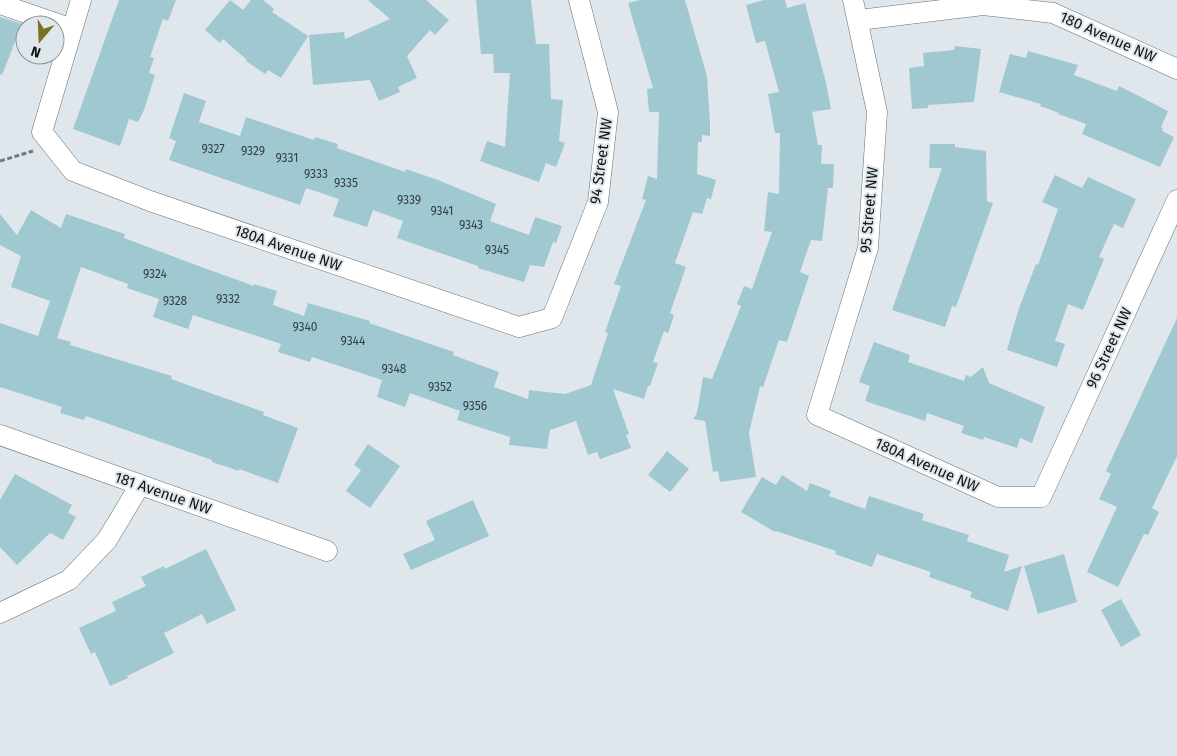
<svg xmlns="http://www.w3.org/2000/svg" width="1177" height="756" viewBox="0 0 1177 756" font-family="'Fira Sans',sans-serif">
  <rect width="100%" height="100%" fill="#dfe7ec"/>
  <g fill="#a0c8d1">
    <path d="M 119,0 L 176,0 L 168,21 L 163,19 L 150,57 L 154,58 L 149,73 L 155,75 L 144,110 L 138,122 L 129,119 L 120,146 L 73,129 Z"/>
    <path d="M 230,0 L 243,10 L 251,0 L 263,0 L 274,9 L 272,12 L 308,36 L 281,78 L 268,70 L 265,74 L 246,61 L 247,60 L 223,39 L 220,43 L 205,30 Z"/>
    <path d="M 368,0 L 426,0 L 449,20 L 435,35 L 430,30 L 407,56 L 417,78 L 398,87 L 400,92 L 379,101 L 370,80 L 313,85 L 309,35 L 344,32 L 345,39 L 390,19 Z"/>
    <path d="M 476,0 L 531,0 L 536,44 L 549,44 L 551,99 L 563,100 L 559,141 L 565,143 L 556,167 L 546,163 L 539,182 L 480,161 L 487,141 L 505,147 L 510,73 L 494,73 L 493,54 L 481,54 Z"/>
    <path d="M 640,0 L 685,0 L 707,76 L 710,123 L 710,136 L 702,135 L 702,142 L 698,142 L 697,174 L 716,180 L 711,199 L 707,198 L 702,214 L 693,212 L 675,263 L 686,267 L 670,313 L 674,315 L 668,333 L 664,331 L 653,362 L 658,363 L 650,386 L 648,386 L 644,399 L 613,389 L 629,434 L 626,435 L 631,448 L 600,459 L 597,452 L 588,455 L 576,421 L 550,430 L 547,449 L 509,445 L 510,437 L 457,420 L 460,411 L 410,393 L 405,407 L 377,397 L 382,380 L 312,357 L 310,362 L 278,352 L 281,344 L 193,315 L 188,329 L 153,317 L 159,299 L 127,288 L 128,284 L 81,267 L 57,338 L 71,342 L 70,345 L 172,376 L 171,379 L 264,412 L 263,415 L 298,428 L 278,483 L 239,469 L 239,471 L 212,462 L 212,460 L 86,416 L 84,420 L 60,413 L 62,407 L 0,387 L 0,323 L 38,336 L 50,301 L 11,287 L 21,256 L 0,245 L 0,214 L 17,235 L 31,210 L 61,228 L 66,214 L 125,234 L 124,238 L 196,265 L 254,286 L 254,284 L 277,291 L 273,305 L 304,316 L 308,303 L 370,321 L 369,323 L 454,352 L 453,355 L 499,372 L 494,387 L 528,399 L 529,390 L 565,394 L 591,385 L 608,333 L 605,332 L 621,286 L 614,284 L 646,200 L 642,199 L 648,176 L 657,179 L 659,112 L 649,112 L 647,89 L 653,88 L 628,3 Z"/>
    <path d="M 764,0 L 785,0 L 787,8 L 805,3 L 826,83 L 831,109 L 812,112 L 818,145 L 822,145 L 821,164 L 834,164 L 833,188 L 828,188 L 822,241 L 811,240 L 800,272 L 809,276 L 787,342 L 779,340 L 763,387 L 760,386 L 749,433 L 756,477 L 720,482 L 718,471 L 713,472 L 705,421 L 693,419 L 697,413 L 703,377 L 712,379 L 741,306 L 737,304 L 744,286 L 752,289 L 772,232 L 764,231 L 768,192 L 779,194 L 780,133 L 775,133 L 768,94 L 779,92 L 765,41 L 756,43 L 746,5 Z"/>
    <path d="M 0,17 L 22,24 L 2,75 L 0,74 Z"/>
    <path d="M 955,46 L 981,49 L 974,102 L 928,105 L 928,108 L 912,109 L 909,68 L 924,66 L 923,53 L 954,50 Z"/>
    <path d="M 1028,51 L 1078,65 L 1074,75 L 1117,91 L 1119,86 L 1168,111 L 1161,127 L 1163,128 L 1162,131 L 1174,137 L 1160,167 L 1082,134 L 1086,124 L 1058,114 L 1059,113 L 1040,106 L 1041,104 L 999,92 L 1010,54 L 1026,58 Z"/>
    <path d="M 184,93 L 206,101 L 199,122 L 240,136 L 246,117 L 314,140 L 315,137 L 338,144 L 337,148 L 405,172 L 406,169 L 438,180 L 496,204 L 490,221 L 529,235 L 535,217 L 562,226 L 556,243 L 553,242 L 544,267 L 530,265 L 524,282 L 478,268 L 478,266 L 397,238 L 403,221 L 373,210 L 367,227 L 333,216 L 339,199 L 306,188 L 300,205 L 169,160 L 176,141 L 169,138 Z"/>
    <path d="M 930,144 L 955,144 L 955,147 L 986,151 L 987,201 L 993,203 L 956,307 L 952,306 L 945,327 L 892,310 L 942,168 L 929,168 Z"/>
    <path d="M 1055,175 L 1082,188 L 1088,177 L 1136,199 L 1123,228 L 1114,224 L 1099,257 L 1104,259 L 1083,310 L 1068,304 L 1055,341 L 1065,344 L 1057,367 L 1007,350 L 1018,311 L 1036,264 L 1038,265 L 1058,209 L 1042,202 Z"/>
    <path d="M 1177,318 L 1177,456 L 1152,508 L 1159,512 L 1148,535 L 1144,534 L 1118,587 L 1087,572 L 1117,507 L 1099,499 L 1111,474 L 1106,471 Z"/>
    <path d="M 874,342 L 910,355 L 908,362 L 964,381 L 966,375 L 971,377 L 983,367 L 989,383 L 1045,407 L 1032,443 L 1020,438 L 1017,448 L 984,437 L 983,440 L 961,433 L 964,426 L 927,413 L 925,421 L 865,401 L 870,386 L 859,382 Z"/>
    <path d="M 368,444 L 400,466 L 370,508 L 346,491 L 361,470 L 354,465 Z"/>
    <path d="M 667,451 L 689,469 L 670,492 L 648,475 Z"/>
    <path d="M 15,474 L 72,505 L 68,513 L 76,517 L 63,540 L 50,533 L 17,565 L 0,547 L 0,500 Z"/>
    <path d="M 782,475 L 807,491 L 810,483 L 831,491 L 829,496 L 865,509 L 869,496 L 924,514 L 922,520 L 969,535 L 967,541 L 1009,555 L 1004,572 L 1022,566 L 1008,611 L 970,597 L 972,592 L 929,577 L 931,572 L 877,554 L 872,567 L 835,554 L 836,551 L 776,531 L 775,532 L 741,512 L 762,477 L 776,485 Z"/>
    <path d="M 473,500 L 489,536 L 411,570 L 403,554 L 435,540 L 426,521 Z"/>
    <path d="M 206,549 L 236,610 L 207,624 L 202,614 L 164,633 L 174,653 L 127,676 L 128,678 L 110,686 L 95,652 L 91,654 L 79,628 L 116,611 L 112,602 L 146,586 L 141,577 L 164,566 L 165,569 Z"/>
    <path d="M 1064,554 L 1077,602 L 1038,614 L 1024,566 Z"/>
    <path d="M 1121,599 L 1141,635 L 1121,647 L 1101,610 Z"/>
  </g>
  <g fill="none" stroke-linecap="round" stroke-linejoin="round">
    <defs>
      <g id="minor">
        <path d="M 81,0 L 42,132 L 73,171 L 150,201 L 519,327 L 552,318 L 598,202 L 608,112 L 579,0"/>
        <path d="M 853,0 L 877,112 L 868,248 L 817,415 L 998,497 L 1041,497 L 1177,200"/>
        <path d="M 0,4 L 72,29"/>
        <path d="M 859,20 L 983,5 L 1053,13 L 1177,69"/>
        <path d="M 0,435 L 327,551"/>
        <path d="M 0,613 L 69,580 L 107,540 L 140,485"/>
      </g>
    </defs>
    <use href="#minor" stroke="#6a7175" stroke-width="21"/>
    <path stroke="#73797c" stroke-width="3" stroke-dasharray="5 2.5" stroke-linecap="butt" d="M 0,161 L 33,151"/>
    <use href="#minor" stroke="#fff" stroke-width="20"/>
  </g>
  <g text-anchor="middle" stroke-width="4" stroke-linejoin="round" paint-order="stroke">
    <g font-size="12" fill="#344044">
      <text x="213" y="153">9327</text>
      <text x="253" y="155">9329</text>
      <text x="287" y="162">9331</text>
      <text x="316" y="178">9333</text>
      <text x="346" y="187">9335</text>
      <text x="409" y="204">9339</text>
      <text x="442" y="215">9341</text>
      <text x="471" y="229">9343</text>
      <text x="497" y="254">9345</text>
      <text x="155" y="278">9324</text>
      <text x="228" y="303">9332</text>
      <text x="175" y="305">9328</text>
      <text x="305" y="331">9340</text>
      <text x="353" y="345">9344</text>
      <text x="394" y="373">9348</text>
      <text x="440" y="391">9352</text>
      <text x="475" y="410">9356</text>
    </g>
    <g font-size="15" fill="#101315" stroke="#dfe7ec">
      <text transform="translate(1108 37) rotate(24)" y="5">180 Avenue NW</text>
      <text transform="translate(601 161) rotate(-82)" y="5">94 Street NW</text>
      <text transform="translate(869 210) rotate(-85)" y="5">95 Street NW</text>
      <text transform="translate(288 248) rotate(19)" y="5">180A Avenue NW</text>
      <text transform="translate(1109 348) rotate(-65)" y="5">96 Street NW</text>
      <text transform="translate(927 465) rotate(24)" y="5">180A Avenue NW</text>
      <text transform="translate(163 493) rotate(19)" y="5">181 Avenue NW</text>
    </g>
  </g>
  <g transform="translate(40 40) rotate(199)"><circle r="24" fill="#dfe7ec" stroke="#8c9296"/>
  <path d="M0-4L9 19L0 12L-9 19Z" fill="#77751b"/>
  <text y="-8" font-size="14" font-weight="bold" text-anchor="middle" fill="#101315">N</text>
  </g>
</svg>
